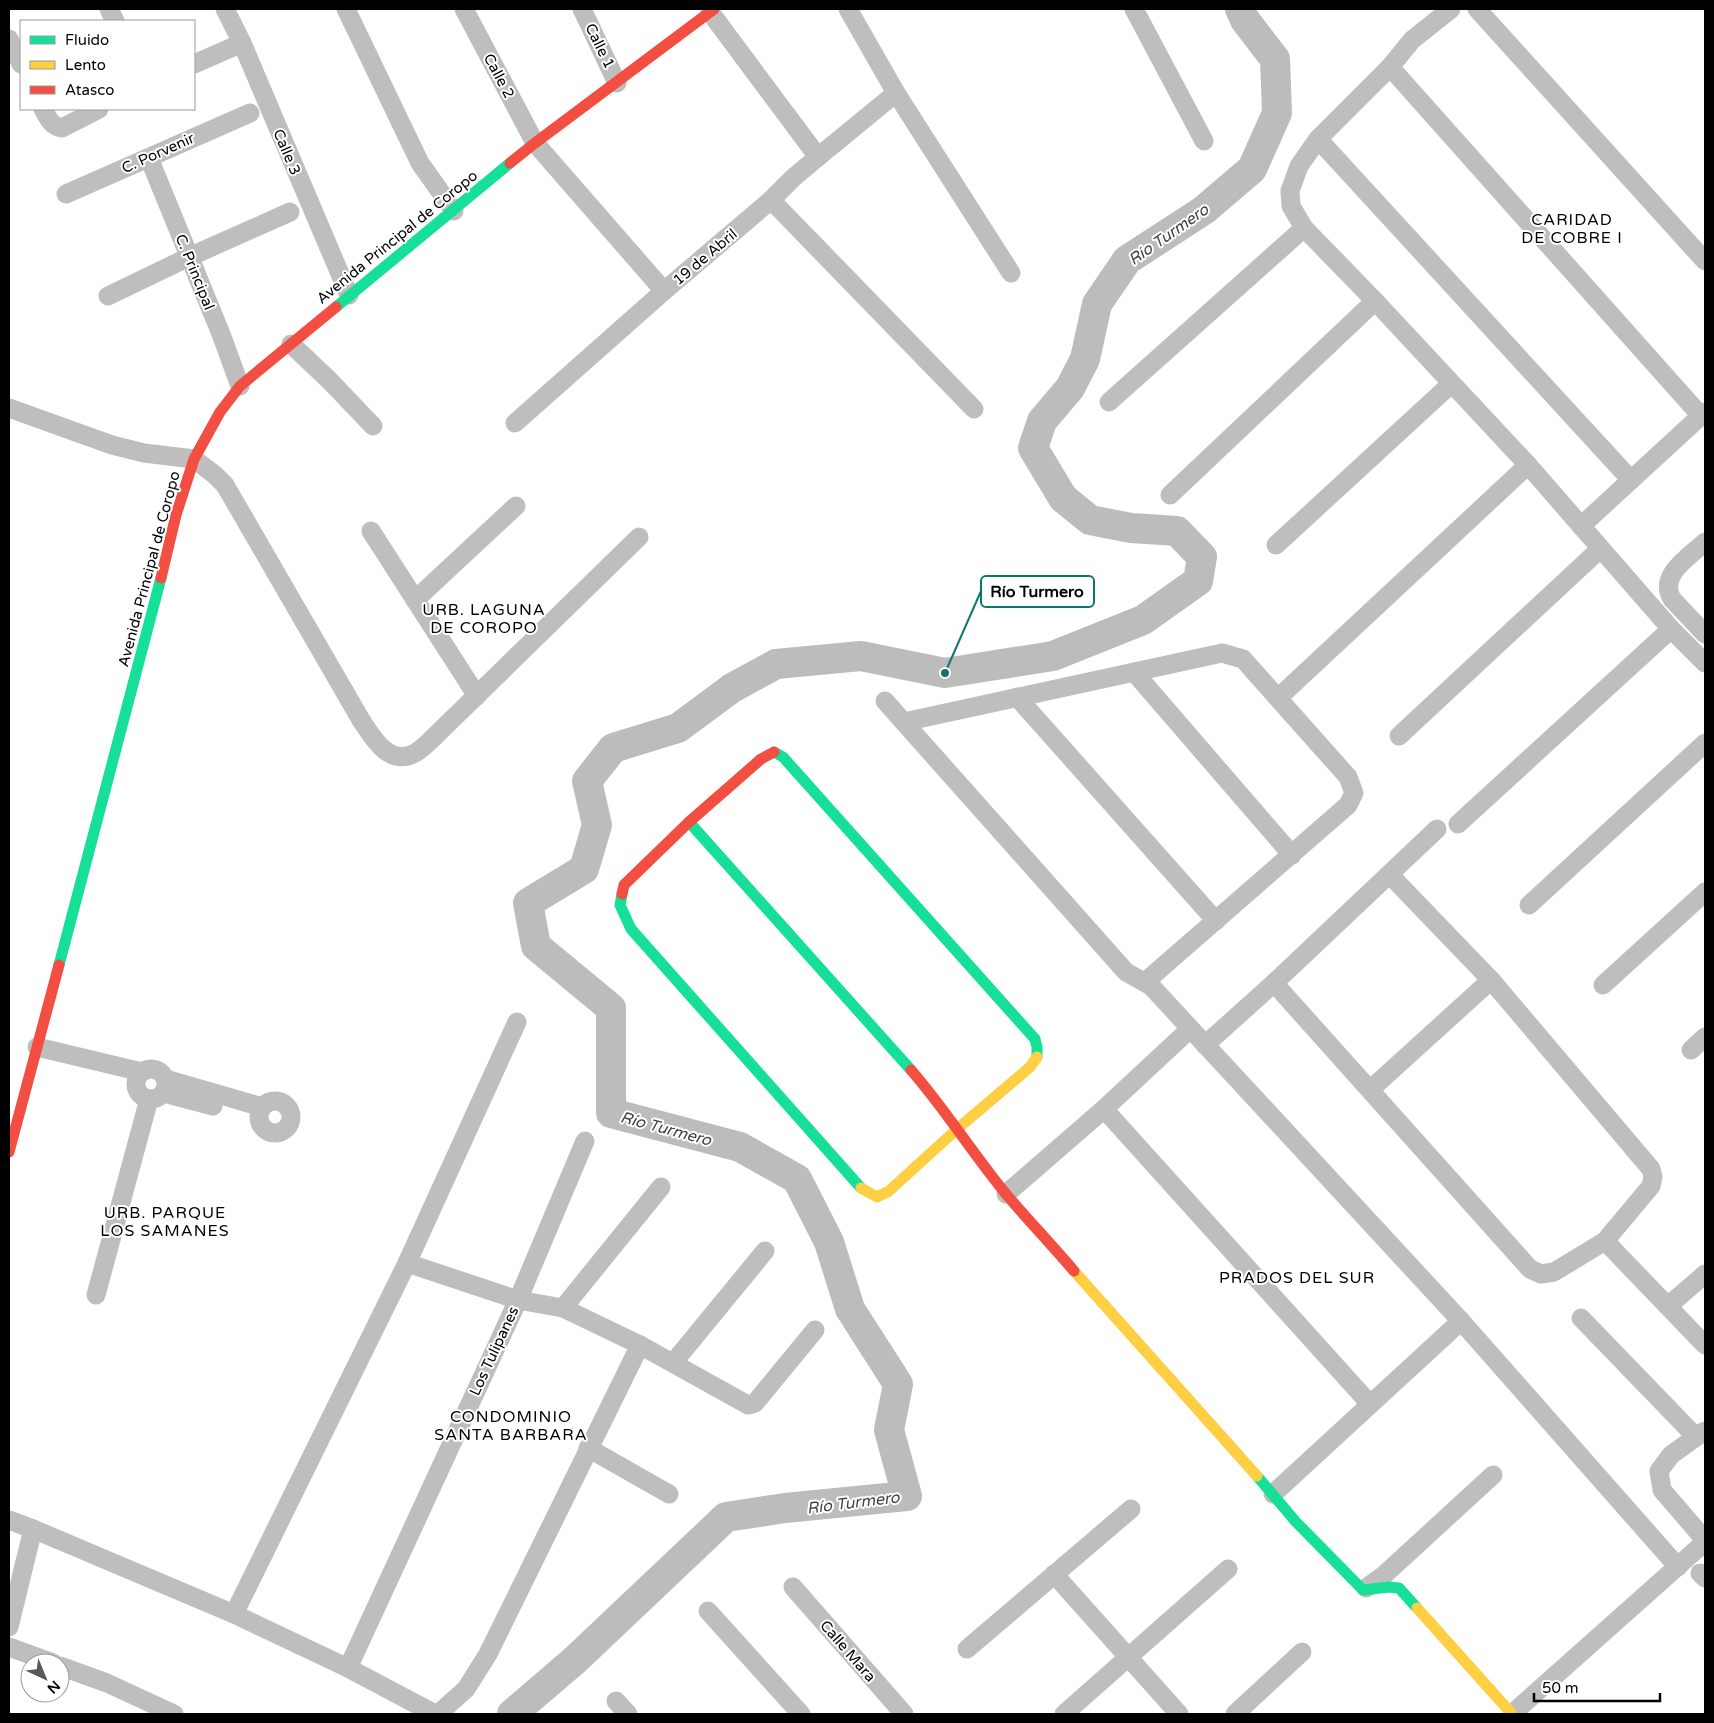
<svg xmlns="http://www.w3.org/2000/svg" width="1714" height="1723" viewBox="0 0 1714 1723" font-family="'Varela Round',sans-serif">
  <rect width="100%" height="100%" fill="#fff"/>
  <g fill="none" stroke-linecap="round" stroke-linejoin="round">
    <path stroke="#bcbcbc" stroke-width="30" d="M 512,1714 L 575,1660 L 726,1517 L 785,1508 L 907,1496 L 889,1430 L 898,1384 L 850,1309 L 829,1242 L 797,1179 L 740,1147 L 611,1113 L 611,1008 L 536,946 L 528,903 L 584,869 L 597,825 L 587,781 L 613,748 L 678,728 L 732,688 L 776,664 L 861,656 L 945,673 L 1053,656 L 1143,620 L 1198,581 L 1202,557 L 1177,531 L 1131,528 L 1090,520 L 1063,498 L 1033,448 L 1042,421 L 1070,388 L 1085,359 L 1097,304 L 1127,260 L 1204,210 L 1252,169 L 1277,113 L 1275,59 L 1245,20 L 1240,9"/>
    <g stroke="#bebebe" stroke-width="19">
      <path d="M 109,9 L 115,21"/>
      <path d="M 225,9 L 242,43 L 349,295"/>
      <path d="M 346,9 L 420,163 L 454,211"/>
      <path d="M 464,9 L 535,143 L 664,291"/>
      <path d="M 582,9 L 617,83"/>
      <path d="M 848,9 L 896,93 L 1011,273"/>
      <path d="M 1134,9 L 1204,141"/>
      <path d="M 1451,9 L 1412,40 L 1390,67 L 1318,139 L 1631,480"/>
      <path d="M 1477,9 L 1705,261"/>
      <path d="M 710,12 L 818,157"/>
      <path d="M 9,39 L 21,64"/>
      <path d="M 194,64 L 242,43"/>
      <path d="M 1390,67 L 1701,416"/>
      <path d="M 43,109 C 48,118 51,126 62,128 L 99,109"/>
      <path d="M 1318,139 L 1299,166 L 1290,191 L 1291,206 L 1304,228 L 1375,301 L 1528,465 L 1671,629 L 1705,663"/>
      <path d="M 149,158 L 221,334 L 240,386"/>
      <path d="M 66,194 L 250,113"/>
      <path d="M 771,200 L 974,409"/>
      <path d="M 108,296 L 189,257 L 290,212"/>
      <path d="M 291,344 L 329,380 L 373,426"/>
      <path d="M 1109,402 L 1304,228"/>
      <path d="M 9,408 L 112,445 L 144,453 L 194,459 L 215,475 L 225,485 L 361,720 C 373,738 389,767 415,753 C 422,749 428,743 433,738 L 639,537"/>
      <path d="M 515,423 L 664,291 L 771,200 L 793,178 L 818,157 L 896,93"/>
      <path d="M 1170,495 L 1375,301"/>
      <path d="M 1581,526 L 1705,412"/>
      <path d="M 371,531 L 477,696"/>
      <path d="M 1705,542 C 1689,557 1658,575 1672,599 L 1705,634"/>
      <path d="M 1276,545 L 1451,384"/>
      <path d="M 415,600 L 516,506"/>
      <path d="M 1134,672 L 1292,855"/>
      <path d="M 1017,697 L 1216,921"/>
      <path d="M 1278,698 L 1528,465"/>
      <path d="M 885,701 L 1126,972 L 1151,986 L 1461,1321 L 1273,1494"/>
      <path d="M 904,722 L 1222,653 L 1243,659 L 1348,777 L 1354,793 L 1348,805 L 1145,982"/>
      <path d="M 1399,736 L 1600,549"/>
      <path d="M 1458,824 L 1671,629"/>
      <path d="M 1529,905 L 1705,743"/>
      <path d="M 1274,983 L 1530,1269 L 1541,1274 L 1554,1272 L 1605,1241 L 1651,1186 L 1653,1177 L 1651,1169 L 1491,980 L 1390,875"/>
      <path d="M 1603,985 L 1705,892"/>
      <path d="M 1205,1045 L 1274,983 L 1437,829"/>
      <path d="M 37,1047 L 142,1072"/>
      <path d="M 1691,1050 L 1705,1037"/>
      <circle cx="151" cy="1084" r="15"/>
      <path d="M 166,1079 L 262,1107"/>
      <path d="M 1371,1089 L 1491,980"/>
      <path d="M 164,1093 L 213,1106"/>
      <circle cx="275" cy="1117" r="16"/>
      <path d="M 1104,1109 L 1370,1404"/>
      <path d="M 1006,1194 L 1104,1109 L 1190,1029"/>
      <path d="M 1605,1241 L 1705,1345"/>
      <path d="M 407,1263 L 518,1300 L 563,1308 L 640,1345 L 748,1405 L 755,1403 L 815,1330"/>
      <path d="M 96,1295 L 149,1099"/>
      <path d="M 1668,1306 L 1705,1274"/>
      <path d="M 563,1308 L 661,1187"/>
      <path d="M 1581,1318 L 1696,1437 L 1705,1431"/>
      <path d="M 1461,1321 L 1678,1567"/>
      <path d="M 673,1363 L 765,1251"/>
      <path d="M 1696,1437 L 1671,1455 L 1659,1471 L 1662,1490 L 1705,1540"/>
      <path d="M 588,1448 L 669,1494"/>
      <path d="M 9,1520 L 33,1529 L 234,1614 L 348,1668 L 435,1714"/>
      <path d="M 1700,1573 L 1705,1578"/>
      <path d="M 1054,1574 L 1179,1714"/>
      <path d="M 793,1587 L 904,1714"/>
      <path d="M 1366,1588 L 1384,1575 L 1493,1475"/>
      <path d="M 708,1611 L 801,1714"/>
      <path d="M 234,1614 L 407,1263 L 517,1022"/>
      <path d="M 9,1627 L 33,1529"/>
      <path d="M 9,1647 L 53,1663"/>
      <path d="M 967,1649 L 1131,1509"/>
      <path d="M 60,1666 L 107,1683 L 174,1714"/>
      <path d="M 348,1668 L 518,1300 L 585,1141"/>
      <path d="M 616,1701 L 628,1714"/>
      <path d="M 438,1714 L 466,1689 L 488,1654 L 640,1345"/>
      <path d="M 1064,1714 L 1228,1569"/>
      <path d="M 1235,1714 L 1302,1652"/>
      <path d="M 1512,1714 L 1705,1542"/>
    </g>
    <g stroke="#16e098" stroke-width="11">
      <path d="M 336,307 L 510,163"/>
      <path d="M 774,752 L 783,757 L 1035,1039 L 1037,1047 L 1037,1057"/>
      <path d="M 689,822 L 911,1070"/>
      <path d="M 622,894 L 620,905 L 631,929 L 861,1188"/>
      <path d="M 59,965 L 161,578"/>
      <path d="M 1257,1476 L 1296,1522 L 1363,1590 L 1389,1587 L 1399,1588 L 1417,1608"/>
    </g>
    <g stroke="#ffcf43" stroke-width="11">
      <path d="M 861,1188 L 877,1197 L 889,1191 L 956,1130 L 1030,1067 L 1037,1057"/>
      <path d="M 1074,1271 L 1257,1476"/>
      <path d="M 1417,1608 L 1512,1714"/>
    </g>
    <g stroke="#f24e42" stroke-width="11">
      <path d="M 510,163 L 535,143 L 714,9"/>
      <path d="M 161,578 L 176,515 L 194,459 L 220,412 L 240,386 L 336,307"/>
      <path d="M 622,894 L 624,885 L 689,822 L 761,759 L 774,752"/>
      <path d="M 911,1070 C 945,1109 973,1154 1006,1194 C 1028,1220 1052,1245 1074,1271"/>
      <path d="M 9,1152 L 59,965"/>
    </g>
  </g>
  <g text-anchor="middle" stroke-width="4" stroke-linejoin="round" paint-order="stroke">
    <g font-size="15" fill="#000" stroke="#fff">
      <text transform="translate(600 46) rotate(64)" y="5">Calle 1</text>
      <text transform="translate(499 76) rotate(62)" y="5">Calle 2</text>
      <text transform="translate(287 152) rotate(67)" y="5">Calle 3</text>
      <text transform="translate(158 153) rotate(-24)" y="5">C. Porvenir</text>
      <text transform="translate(397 237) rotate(-39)" y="5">Avenida Principal de Coropo</text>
      <text transform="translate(705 257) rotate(-40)" y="5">19 de Abril</text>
      <text transform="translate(195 272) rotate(68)" y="5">C. Principal</text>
      <text transform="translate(149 569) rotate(-75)" y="5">Avenida Principal de Coropo</text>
      <text transform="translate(494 1351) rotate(-65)" y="5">Los Tulipanes</text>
      <text transform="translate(848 1651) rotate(49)" y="5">Calle Mara</text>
    </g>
    <g font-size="16" letter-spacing="1" fill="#000" stroke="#fff">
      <text x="1572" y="225">CARIDAD<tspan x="1572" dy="18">DE COBRE I</tspan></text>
      <text x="484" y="615">URB. LAGUNA<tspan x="484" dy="18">DE COROPO</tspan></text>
      <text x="165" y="1218">URB. PARQUE<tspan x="165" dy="18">LOS SAMANES</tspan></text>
      <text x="1297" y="1283">PRADOS DEL SUR</text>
      <text x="511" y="1422">CONDOMINIO<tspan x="511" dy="18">SANTA BARBARA</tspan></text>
    </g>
    <g font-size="16" font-style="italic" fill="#414141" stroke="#fff">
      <text transform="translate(1168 234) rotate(-35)" y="6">Río Turmero</text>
      <text transform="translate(666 1128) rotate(15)" y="6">Río Turmero</text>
      <text transform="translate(853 1502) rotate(-7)" y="6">Río Turmero</text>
    </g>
  </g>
  <path fill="none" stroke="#0f766e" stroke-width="2" d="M945 673L981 591"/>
  <circle fill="#0f766e" stroke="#fff" stroke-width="2" cx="945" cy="673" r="5"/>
  <rect fill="#fff" stroke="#0f766e" stroke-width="2" x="981" y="576" width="113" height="31" rx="5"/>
  <g font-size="16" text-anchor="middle" font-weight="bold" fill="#000">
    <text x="1037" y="597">Río Turmero</text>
  </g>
  <rect width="1714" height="1723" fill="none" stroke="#000000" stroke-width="20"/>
  <rect x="20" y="20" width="175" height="90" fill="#ffffff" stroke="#999999"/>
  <rect x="30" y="36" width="25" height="8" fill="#16e098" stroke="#999999"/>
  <text x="65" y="45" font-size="15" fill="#000000">Fluido</text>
  <rect x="30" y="61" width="25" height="8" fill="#ffcf43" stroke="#999999"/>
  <text x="65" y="70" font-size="15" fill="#000000">Lento</text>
  <rect x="30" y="86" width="25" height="8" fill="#f24e42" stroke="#999999"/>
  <text x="65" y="95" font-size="15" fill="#000000">Atasco</text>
  <g transform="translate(45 1678) rotate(136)"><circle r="24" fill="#ffffff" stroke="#999999"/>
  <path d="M0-4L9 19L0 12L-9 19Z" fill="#595959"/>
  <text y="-8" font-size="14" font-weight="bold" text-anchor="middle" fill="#000000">N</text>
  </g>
  <path d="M1534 1693v8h126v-8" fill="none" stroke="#000000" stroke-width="2.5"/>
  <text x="1542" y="1693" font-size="15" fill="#000000" stroke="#ffffff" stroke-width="4" paint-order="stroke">50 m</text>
</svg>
